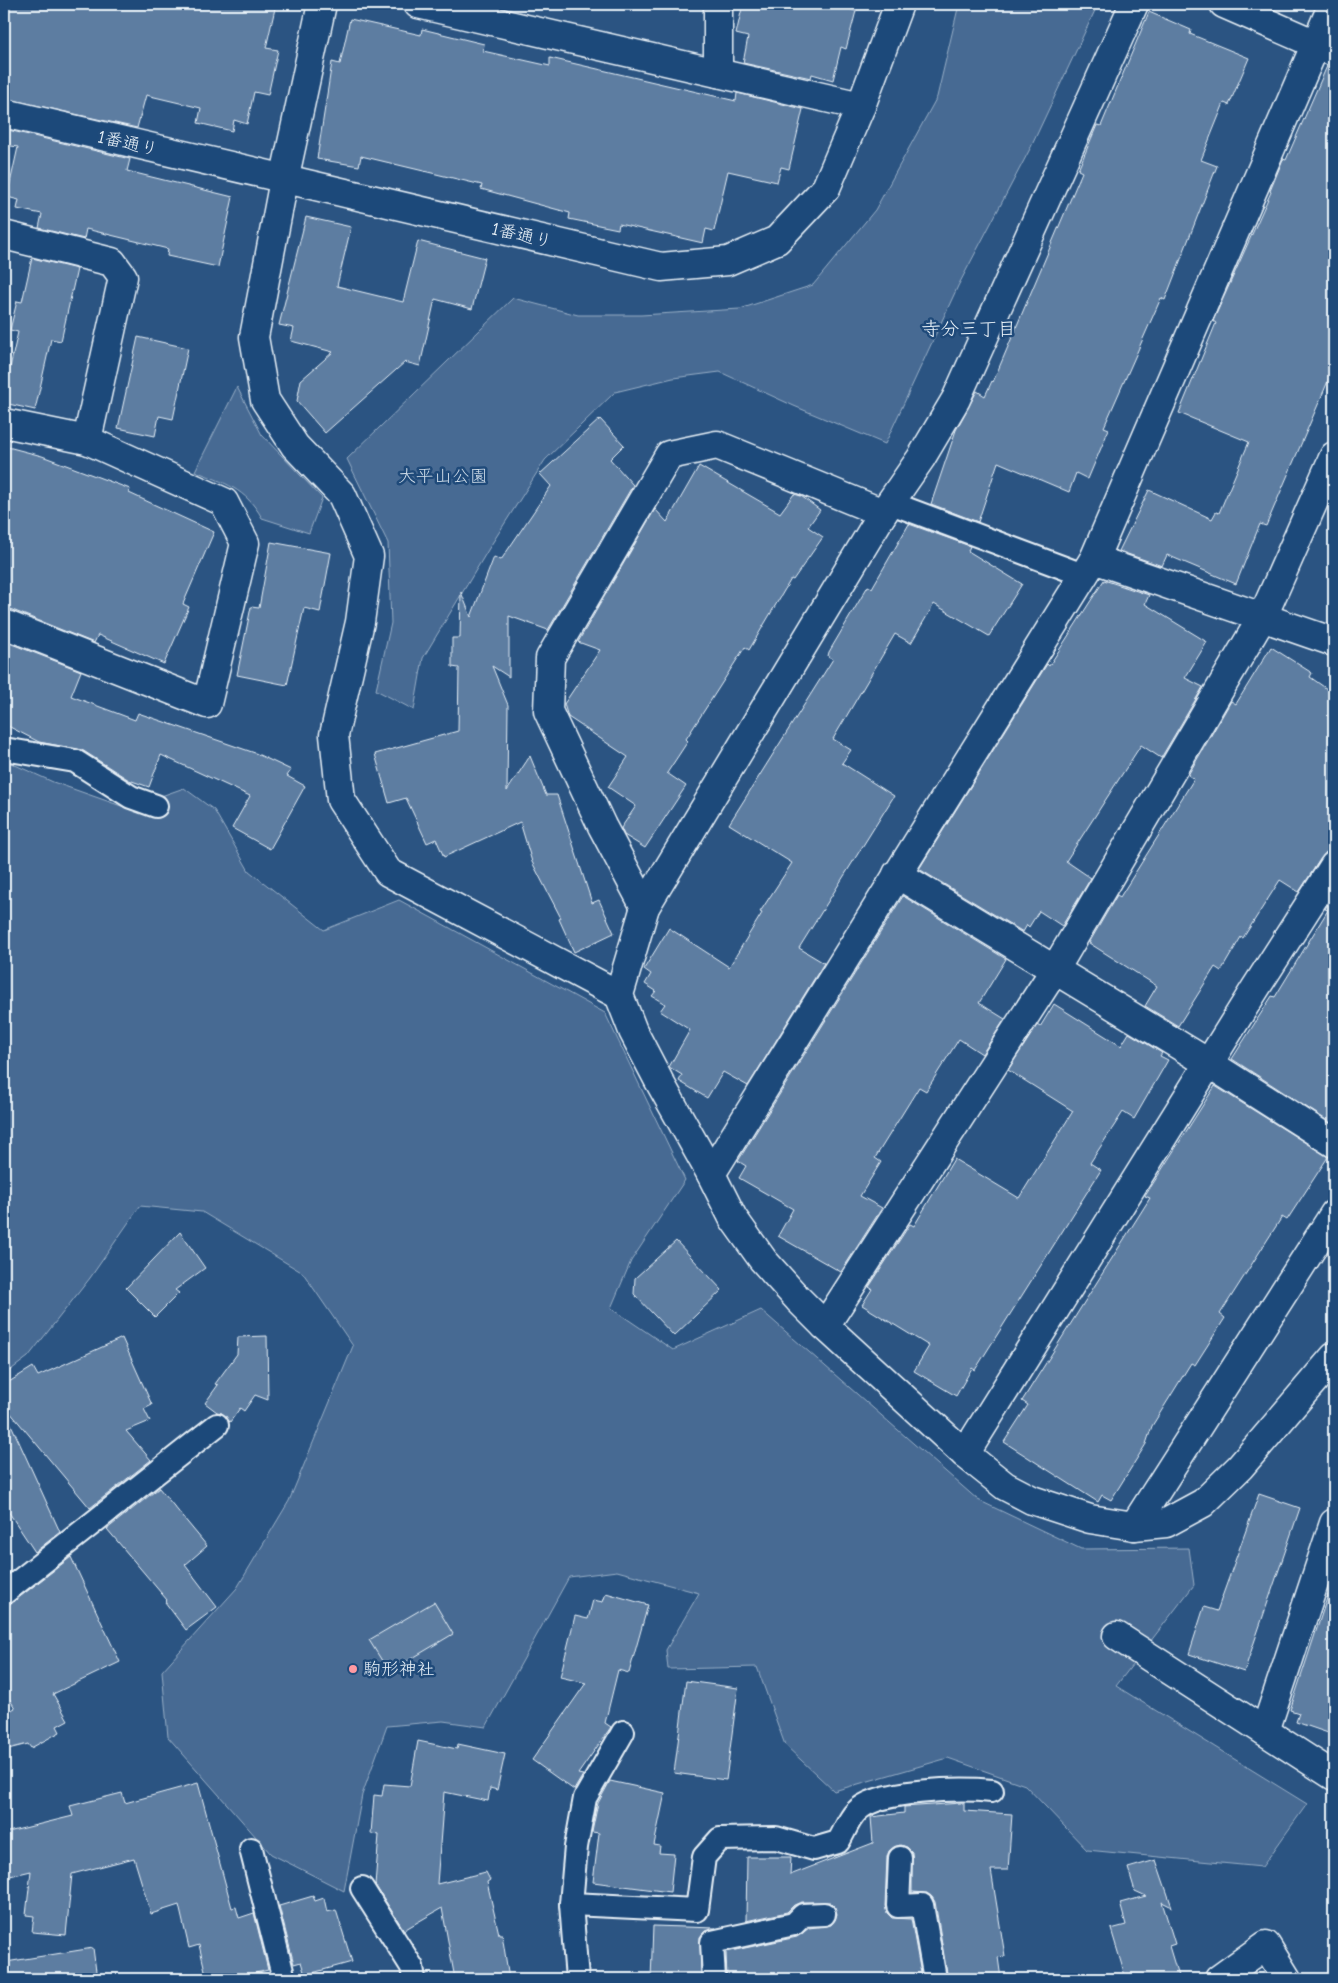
<svg xmlns="http://www.w3.org/2000/svg" width="1338" height="1983" viewBox="0 0 1338 1983" font-family="'Comic Neue','Klee One',sans-serif">
  <rect width="100%" height="100%" fill="#2b5482"/>
  <filter id="ink" filterUnits="userSpaceOnUse"><feTurbulence type="fractalNoise" baseFrequency=".02" numOctaves="2"/><feDisplacementMap in="SourceGraphic" scale="10" xChannelSelector="R" yChannelSelector="G"/><feConvolveMatrix kernelMatrix="1 2 1 2 8 2 1 2 1" color-interpolation-filters="sRGB"/></filter>
  <g filter="url(#ink)">
    <g fill="#476b93" stroke="#98aec6">
      <path d="M 959,4 L 1098,4 L 1031,147 L 958,286 L 885,444 L 794,406 L 720,372 L 673,378 L 615,392 L 545,460 L 491,545 L 423,658 L 414,710 L 376,690 L 391,623 L 388,543 L 347,459 L 513,298 L 578,315 L 641,315 L 740,309 L 813,285 L 875,210 L 937,97 Z"/>
      <path d="M 237,387 L 262,435 L 322,498 L 309,533 L 262,518 C 246,489 225,483 195,471 Z"/>
      <path d="M 4,760 L 53,782 L 127,808 L 184,788 L 214,810 L 249,871 L 324,930 L 399,900 L 605,1013 L 685,1180 L 631,1261 L 611,1308 L 673,1350 L 761,1310 L 978,1500 L 1081,1549 L 1189,1548 L 1194,1585 L 1116,1686 L 1307,1804 L 1262,1867 L 1087,1850 L 1025,1785 L 948,1758 L 834,1791 L 785,1745 L 757,1667 L 668,1669 L 666,1650 L 699,1593 L 617,1571 L 569,1577 L 486,1727 L 443,1721 L 387,1726 L 362,1795 L 344,1891 L 271,1854 L 168,1737 L 162,1671 L 237,1588 L 289,1501 L 353,1346 L 303,1273 L 202,1212 L 140,1206 L 90,1278 L 28,1357 L 4,1375 Z"/>
    </g>
    <g fill="#5d7da1" stroke="#e8f1f8">
      <path d="M 4,4 L 276,4 L 266,48 L 278,50 L 268,95 L 254,92 L 247,124 L 234,120 L 232,131 L 198,123 L 201,108 L 146,95 L 137,128 L 4,98 Z"/>
      <path d="M 743,4 L 829,4 L 856,11 L 846,49 L 841,47 L 833,80 L 812,74 L 811,78 L 743,63 L 748,37 L 736,34 Z"/>
      <path d="M 1149,12 L 1191,30 L 1190,34 L 1249,58 L 1229,105 L 1224,103 L 1201,160 L 1217,166 L 1165,300 L 1161,298 L 1104,427 L 1109,429 L 1088,479 L 1076,473 L 1069,492 L 998,462 L 978,522 L 931,504 L 956,430 L 977,391 L 985,396 L 992,381 L 993,382 L 1082,172 L 1078,170 L 1097,125 L 1101,126 Z"/>
      <path d="M 350,19 L 421,35 L 422,29 L 484,44 L 483,51 L 550,66 L 550,58 L 736,101 L 737,93 L 803,109 L 789,169 L 781,167 L 777,182 L 728,171 L 714,231 L 706,229 L 703,243 L 619,224 L 618,229 L 569,219 L 570,213 L 481,189 L 482,185 L 361,156 L 359,166 L 317,159 L 332,62 L 340,64 Z"/>
      <path d="M 1327,66 L 1334,67 L 1334,367 L 1317,407 L 1266,526 L 1260,524 L 1236,584 L 1167,555 L 1162,566 L 1119,551 L 1149,490 L 1212,519 L 1216,512 L 1219,513 L 1249,442 L 1179,413 L 1216,323 L 1213,321 L 1271,192 L 1270,191 L 1283,159 L 1286,160 Z"/>
      <path d="M 4,129 L 130,159 L 127,171 L 233,197 L 218,267 L 167,256 L 168,249 L 86,229 L 84,239 L 39,228 L 42,214 L 17,209 L 19,200 L 7,197 L 18,147 L 4,145 Z"/>
      <path d="M 306,217 L 351,227 L 337,286 L 403,302 L 418,241 L 485,258 L 472,309 L 435,299 L 420,366 L 405,362 L 325,433 L 297,401 L 301,380 L 333,352 L 291,341 L 294,328 L 279,325 Z"/>
      <path d="M 32,258 L 77,269 L 61,341 L 51,339 L 35,410 L 4,403 L 4,394 L 18,332 L 10,330 L 17,301 L 22,302 Z"/>
      <path d="M 138,337 L 188,348 L 173,419 L 159,416 L 155,436 L 118,428 Z"/>
      <path d="M 600,419 L 624,445 L 610,459 L 633,485 L 548,630 L 509,616 L 509,677 L 492,666 L 508,705 L 507,791 L 530,756 L 546,795 L 557,795 L 592,903 L 599,900 L 614,933 L 574,952 L 559,919 L 561,918 L 532,862 L 520,822 L 444,857 L 436,839 L 427,843 L 406,798 L 389,803 L 375,754 L 458,731 L 459,668 L 452,667 L 452,638 L 460,638 L 461,592 L 471,617 L 494,557 L 501,560 L 551,486 L 540,474 Z"/>
      <path d="M 4,446 L 42,456 L 130,489 L 129,493 L 214,532 L 183,604 L 189,607 L 164,664 L 98,635 L 94,643 L 10,609 L 4,609 Z"/>
      <path d="M 699,466 L 780,513 L 794,494 L 801,496 L 820,510 L 808,527 L 823,537 L 793,580 L 791,579 L 749,650 L 745,647 L 686,739 L 688,741 L 667,773 L 686,786 L 645,848 L 624,835 L 621,828 L 636,806 L 608,787 L 628,757 L 568,717 L 564,704 L 600,650 L 578,642 L 655,509 L 667,522 Z"/>
      <path d="M 909,524 L 970,546 L 968,551 L 1022,584 L 989,636 L 934,604 L 911,643 L 895,634 L 833,739 L 851,750 L 842,763 L 894,796 L 799,948 L 824,963 L 748,1086 L 723,1072 L 707,1098 L 679,1081 L 682,1075 L 669,1067 L 690,1030 L 660,1011 L 665,1004 L 652,996 L 656,991 L 645,984 L 651,974 L 644,969 L 669,928 L 729,967 L 762,913 L 760,912 L 792,863 L 729,824 L 833,659 L 828,656 L 829,652 L 868,586 L 872,588 Z"/>
      <path d="M 271,542 L 331,553 L 320,612 L 304,608 L 287,685 L 237,675 L 251,607 L 259,608 Z"/>
      <path d="M 1104,580 L 1149,595 L 1145,604 L 1207,642 L 1185,678 L 1203,687 L 1161,758 L 1141,745 L 1066,861 L 1091,878 L 1062,926 L 1039,911 L 1029,927 L 1027,925 L 1023,932 L 919,869 L 1047,664 L 1049,666 Z"/>
      <path d="M 4,641 L 81,671 L 71,696 L 135,720 L 138,713 L 255,753 L 291,770 L 287,776 L 305,786 L 270,849 L 232,828 L 250,796 L 161,755 L 149,787 L 129,780 L 82,750 L 39,742 L 4,724 Z"/>
      <path d="M 1271,647 L 1312,673 L 1310,677 L 1334,694 L 1334,850 L 1326,852 L 1321,858 L 1299,892 L 1280,880 L 1243,938 L 1241,937 L 1221,971 L 1215,967 L 1178,1026 L 1145,1006 L 1157,986 L 1089,943 L 1117,895 L 1120,897 L 1194,779 L 1188,775 L 1231,701 L 1236,704 Z"/>
      <path d="M 1334,895 L 1334,1125 L 1232,1059 L 1272,996 L 1275,997 L 1328,910 L 1325,909 Z"/>
      <path d="M 903,896 L 1006,959 L 979,1003 L 1005,1019 L 982,1054 L 959,1039 L 926,1091 L 919,1087 L 875,1158 L 881,1162 L 860,1196 L 882,1208 L 841,1272 L 778,1236 L 793,1209 L 739,1178 L 746,1166 L 738,1161 Z"/>
      <path d="M 1054,1004 L 1121,1046 L 1129,1033 L 1162,1053 L 1160,1056 L 1168,1060 L 1134,1119 L 1123,1112 L 1090,1163 L 1101,1170 L 975,1370 L 972,1368 L 956,1396 L 914,1371 L 929,1346 L 862,1305 L 872,1289 L 869,1287 L 910,1224 L 914,1226 L 954,1159 L 1019,1198 L 1073,1111 L 1008,1070 L 1037,1025 L 1040,1027 Z"/>
      <path d="M 1215,1086 L 1328,1157 L 1287,1220 L 1282,1217 L 1220,1314 L 1225,1318 L 1195,1365 L 1191,1363 L 1152,1426 L 1146,1444 L 1111,1500 L 1102,1495 L 1098,1502 L 1004,1442 L 1028,1405 L 1022,1401 L 1150,1198 L 1145,1196 Z"/>
      <path d="M 180,1232 L 205,1268 L 175,1290 L 179,1293 L 155,1317 L 126,1288 Z"/>
      <path d="M 676,1241 L 722,1290 L 674,1336 L 634,1294 L 635,1278 Z"/>
      <path d="M 267,1336 L 268,1400 L 255,1395 L 244,1411 L 240,1408 L 230,1422 L 222,1413 L 217,1412 L 205,1403 L 218,1385 L 215,1384 L 237,1354 L 238,1337 Z"/>
      <path d="M 122,1338 L 152,1405 L 144,1409 L 150,1421 L 126,1431 L 151,1460 L 90,1508 L 4,1405 L 4,1385 L 33,1367 L 38,1376 Z"/>
      <path d="M 4,1409 L 60,1532 L 35,1552 L 4,1505 Z"/>
      <path d="M 159,1488 L 207,1546 L 185,1565 L 217,1607 L 186,1630 L 165,1602 L 167,1600 L 107,1529 Z"/>
      <path d="M 1259,1494 L 1300,1508 L 1244,1672 L 1189,1654 L 1204,1607 L 1217,1611 Z"/>
      <path d="M 71,1557 L 120,1662 L 53,1694 L 68,1720 L 57,1726 L 60,1732 L 31,1748 L 28,1744 L 4,1750 L 4,1714 L 15,1708 L 4,1690 L 4,1606 L 12,1603 Z"/>
      <path d="M 606,1593 L 648,1605 L 629,1673 L 618,1670 L 605,1723 L 611,1727 L 578,1774 L 583,1775 L 574,1790 L 532,1760 L 586,1683 L 560,1677 L 575,1616 L 588,1619 L 593,1600 L 603,1602 Z"/>
      <path d="M 1328,1595 L 1334,1596 L 1334,1735 L 1296,1722 L 1299,1713 L 1290,1710 Z"/>
      <path d="M 434,1602 L 453,1634 L 389,1672 L 369,1640 Z"/>
      <path d="M 686,1681 L 738,1688 L 726,1780 L 674,1773 Z"/>
      <path d="M 418,1741 L 457,1749 L 458,1744 L 505,1754 L 497,1790 L 490,1788 L 488,1801 L 444,1792 L 437,1884 L 486,1872 L 490,1880 L 487,1882 L 499,1934 L 502,1934 L 509,1979 L 455,1979 L 442,1908 L 404,1930 L 375,1885 L 379,1835 L 371,1834 L 374,1795 L 382,1796 L 384,1784 L 410,1786 Z"/>
      <path d="M 610,1781 L 665,1793 L 654,1845 L 660,1846 L 659,1853 L 674,1854 L 670,1892 L 593,1882 L 599,1833 L 592,1832 L 598,1803 Z"/>
      <path d="M 198,1783 L 232,1908 L 236,1907 L 239,1918 L 254,1913 L 268,1970 L 232,1979 L 207,1979 L 199,1945 L 189,1948 L 179,1905 L 151,1914 L 134,1858 L 72,1874 L 66,1935 L 32,1932 L 34,1916 L 26,1915 L 31,1871 L 10,1876 L 4,1851 L 4,1833 L 73,1816 L 70,1806 L 122,1793 L 125,1803 Z"/>
      <path d="M 961,1803 L 964,1803 L 964,1811 L 1012,1814 L 1008,1870 L 991,1870 L 1005,1956 L 998,1957 L 1001,1979 L 948,1979 L 935,1902 L 932,1897 L 927,1893 L 912,1892 L 912,1852 L 907,1847 L 900,1845 L 894,1847 L 889,1851 L 887,1857 L 885,1906 L 887,1913 L 892,1918 L 911,1919 L 922,1979 L 727,1979 L 726,1952 L 797,1937 L 809,1928 L 831,1925 L 835,1920 L 837,1914 L 835,1907 L 830,1902 L 802,1902 L 794,1905 L 787,1912 L 746,1921 L 747,1857 L 791,1857 L 790,1875 L 873,1843 L 871,1817 L 904,1813 L 904,1807 Z"/>
      <path d="M 1156,1860 L 1172,1907 L 1162,1902 L 1175,1944 L 1169,1946 L 1179,1979 L 1126,1979 L 1111,1929 L 1126,1925 L 1120,1903 L 1146,1896 L 1135,1891 L 1128,1868 Z"/>
      <path d="M 313,1896 L 315,1901 L 324,1898 L 327,1912 L 336,1910 L 352,1962 L 305,1975 L 301,1962 L 294,1964 L 279,1906 Z"/>
      <path d="M 653,1926 L 716,1928 L 704,1932 L 700,1937 L 701,1979 L 651,1979 Z"/>
      <path d="M 93,1948 L 97,1979 L 7,1979 L 6,1962 Z"/>
    </g>
    <g fill="none" stroke-linecap="round" stroke-linejoin="round">
      <defs>
        <g id="lane">
          <path d="M 891,503 L 1083,575"/>
          <path d="M 4,749 L 75,761 L 131,797 L 156,806"/>
          <path d="M 4,1593 L 217,1425"/>
          <path d="M 251,1849 L 284,1979"/>
          <path d="M 900,1858 L 898,1906 L 922,1905 L 935,1979"/>
          <path d="M 362,1888 L 412,1967 L 414,1979"/>
          <path d="M 571,1904 L 697,1910 L 704,1857 L 720,1839 L 776,1838 L 814,1849 L 838,1842 C 844,1833 848,1820 856,1812 C 876,1789 962,1788 992,1791"/>
          <path d="M 577,1979 L 571,1904 L 576,1847 L 585,1798 L 623,1732"/>
          <path d="M 714,1979 L 712,1942 L 794,1924 L 803,1915 L 824,1914"/>
        </g>
        <g id="street">
          <path d="M 322,4 L 284,180 L 254,337 L 265,400 L 295,446 L 342,495 L 369,556 L 360,622 L 334,735 L 341,800 L 388,872 L 619,995"/>
          <path d="M 418,4 L 861,106"/>
          <path d="M 1134,4 L 956,399 L 921,458 L 883,513 L 645,907 L 619,995 L 633,1031 L 659,1081 L 711,1174 L 733,1218 L 763,1260 L 798,1299 L 825,1326 L 965,1454 L 1005,1486 L 1032,1500 L 1090,1519 L 1134,1526 L 1166,1523 L 1203,1503 L 1240,1467 L 1334,1357"/>
          <path d="M 1224,4 L 1334,52"/>
          <path d="M 718,73 L 718,4"/>
          <path d="M 4,113 L 661,267 L 728,261 L 777,240 L 826,188 L 861,106 L 899,4"/>
          <path d="M 4,235 L 112,262 L 123,277 L 87,440"/>
          <path d="M 4,423 L 87,440 L 224,502 L 245,543 L 207,704 L 4,624"/>
          <path d="M 1094,559 L 1334,642"/>
          <path d="M 897,874 L 1210,1064 L 1334,1143"/>
          <path d="M 645,907 L 602,826 L 548,711 L 550,658 L 669,455 L 717,445 L 883,513"/>
          <path d="M 711,1174 L 1094,559 L 1333,4"/>
          <path d="M 825,1326 L 1054,971 L 1263,616 L 1334,456"/>
          <path d="M 965,1454 L 1255,989 L 1334,866"/>
          <path d="M 1134,1526 L 1334,1214"/>
          <path d="M 1117,1636 L 1334,1776"/>
          <path d="M 1265,1731 L 1334,1523"/>
          <path d="M 1219,1979 L 1266,1945 L 1287,1979"/>
        </g>
      </defs>
      <use href="#lane" stroke="#e8f1f8" stroke-width="26"/>
      <use href="#street" stroke="#e8f1f8" stroke-width="31"/>
      <use href="#lane" stroke="#1f4a7a" stroke-width="22"/>
      <use href="#street" stroke="#1f4a7a" stroke-width="28"/>
    </g>
  </g>
  <circle fill="#ff9aa2" stroke="#1f4a7a" stroke-width="2" cx="353" cy="1669" r="5"/>
  <g text-anchor="middle" stroke-width="5" stroke-linejoin="round" paint-order="stroke">
    <g font-size="18" fill="#e8f1f8" stroke="#1f4a7a">
      <text transform="translate(128 143) rotate(13)" y="6">1番通り</text>
      <text transform="translate(522 235) rotate(13)" y="6">1番通り</text>
    </g>
    <g font-size="18" fill="#d0dde9" stroke="#1f4a7a">
      <text x="443" y="482">大平山公園</text>
    </g>
    <g font-size="18" fill="#e8f1f8" stroke="#1f4a7a" text-anchor="start">
      <text x="363" y="1675">駒形神社</text>
    </g>
    <g font-size="19" fill="#e8f1f8" stroke="#1f4a7a">
      <text x="969" y="335">寺分三丁目</text>
    </g>
  </g>
  <rect width="1338" height="1983" fill="none" stroke="#1f4a7a" stroke-width="20"/>
  <rect x="10" y="10" width="1318" height="1963" fill="none" stroke="#e8f1f8" stroke-width="2" filter="url(#ink)"/>
</svg>
